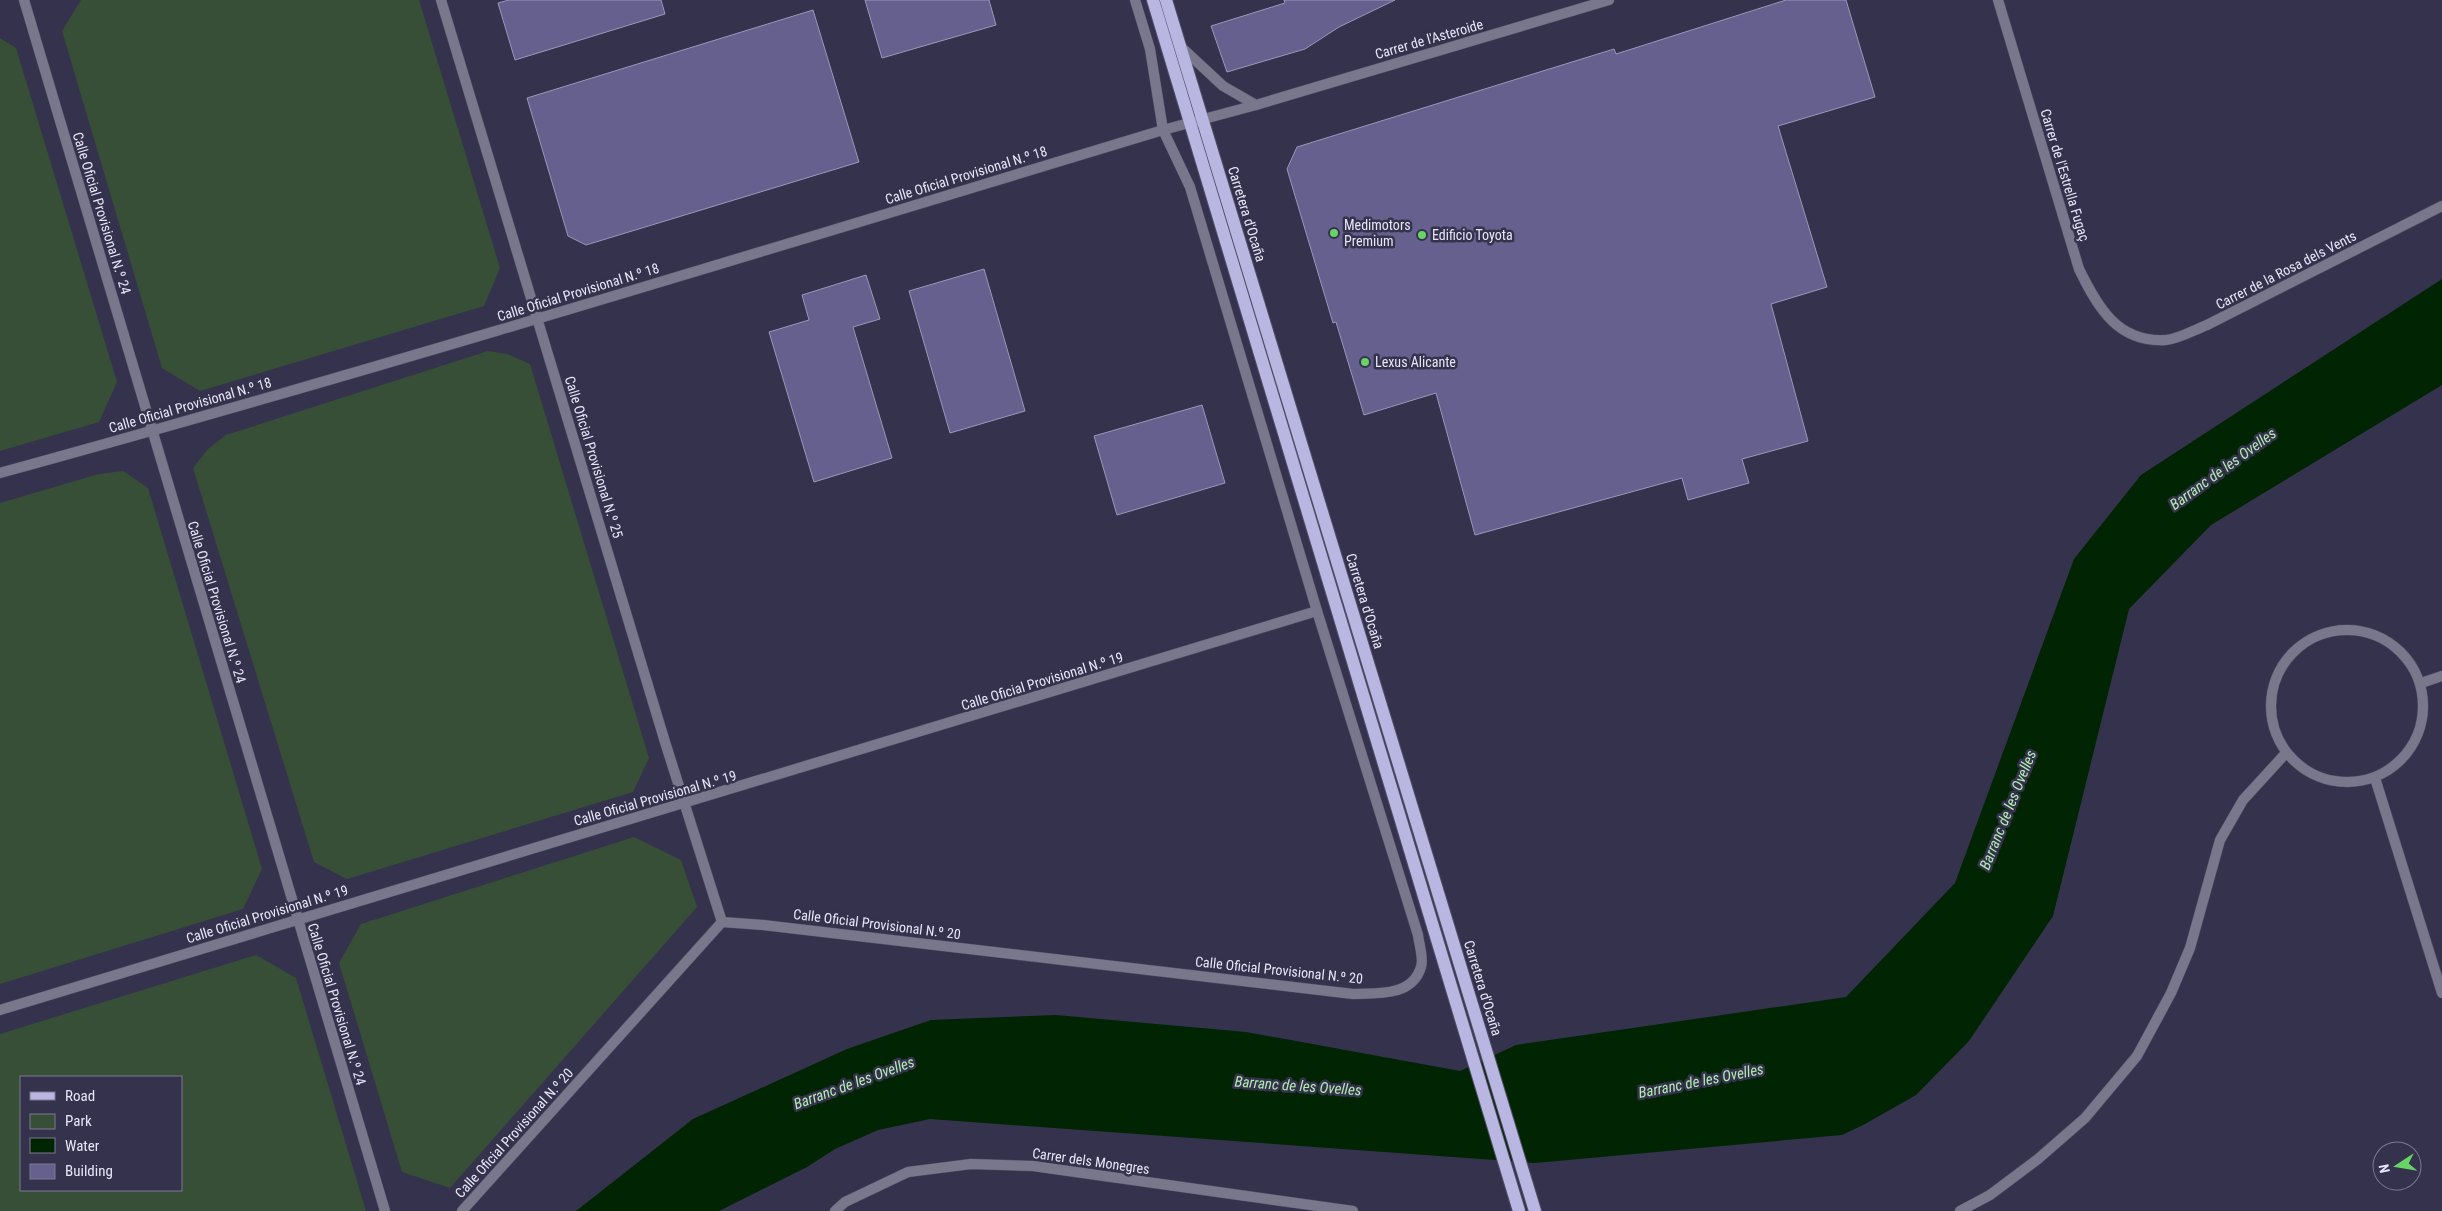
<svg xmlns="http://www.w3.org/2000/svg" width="2442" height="1211" viewBox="0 0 2442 1211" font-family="'Roboto Condensed',sans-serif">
  <rect width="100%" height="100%" fill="#35324d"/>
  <g fill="#384f37" fill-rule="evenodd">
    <path d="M 81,0 L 419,0 L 500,268 L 484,306 L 200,391 L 162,368 L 62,31 Z"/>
    <path d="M 0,38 L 16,48 L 117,382 L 99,422 L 0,451 Z"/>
    <path d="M 488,351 L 507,354 L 530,364 L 649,758 L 633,792 L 347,879 L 314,862 L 193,468 L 208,449 L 226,435 Z"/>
    <path d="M 123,471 L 148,488 L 262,869 L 243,909 L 0,984 L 0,503 L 99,474 Z"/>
    <path d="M 634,837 L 681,860 L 697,907 L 450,1188 L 402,1172 L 339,963 L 361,924 Z"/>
    <path d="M 256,955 L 296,978 L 366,1211 L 0,1211 L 0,1034 ZM 21,1077 L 181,1077 L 181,1190 L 21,1190 Z"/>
  </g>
  <path fill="#012402" d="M 2442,279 L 2442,385 L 2211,525 L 2129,609 L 2053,916 L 1969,1041 L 1916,1095 L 1865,1124 L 1842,1135 L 1535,1163 L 930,1119 L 878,1130 L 835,1149 L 807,1167 L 719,1211 L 576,1211 L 693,1119 L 847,1049 L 931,1020 L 1056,1015 L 1246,1032 L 1460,1071 L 1516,1045 L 1846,997 L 1955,883 L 2074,559 L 2141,475 Z"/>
  <g fill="#65608e" stroke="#9a98b9">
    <path d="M 509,0 L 661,0 L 665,14 L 515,60 L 498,3 Z"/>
    <path d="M 865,0 L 989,0 L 996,25 L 882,58 Z"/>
    <path d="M 1284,0 L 1395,0 L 1339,27 L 1305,49 L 1227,72 L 1211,26 L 1285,3 Z"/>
    <path d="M 1786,0 L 1846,0 L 1875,97 L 1778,126 L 1827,287 L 1771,304 L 1808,441 L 1742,459 L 1749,483 L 1688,500 L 1682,478 L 1475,535 L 1436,393 L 1364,415 L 1336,322 L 1333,323 L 1287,169 L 1297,147 L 1614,49 L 1616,54 Z"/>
    <path d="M 813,10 L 859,162 L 586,245 L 568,236 L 527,98 Z"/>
    <path d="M 984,269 L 1025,411 L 950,433 L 909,291 Z"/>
    <path d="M 866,275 L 880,319 L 853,327 L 892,458 L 814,482 L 769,332 L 809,320 L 802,295 Z"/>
    <path d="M 1202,405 L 1225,483 L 1117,515 L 1094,436 Z"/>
  </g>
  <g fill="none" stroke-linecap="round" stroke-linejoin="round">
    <defs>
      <g id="street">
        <path d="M 24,0 L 385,1211"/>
        <path d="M 441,0 L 665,742 L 722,922"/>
        <path d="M 1998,0 L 2079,269 C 2098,308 2118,343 2166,340 C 2179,339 2194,330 2207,325 L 2442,206"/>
        <path d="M 1180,46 L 1223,86 L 1256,105"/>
        <path d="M 0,473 C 390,366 776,247 1163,130 L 1256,105 L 1609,0"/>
        <circle cx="2347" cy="706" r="76"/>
        <path d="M 2421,683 L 2442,676"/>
        <path d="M 2375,778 L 2442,993"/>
        <path d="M 0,1010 L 1317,611"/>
        <path d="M 462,1211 L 722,922 L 763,925 L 1353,994 C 1377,993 1412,997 1421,967 C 1424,959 1419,944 1418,935 L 1317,611 L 1190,187 L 1163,130 L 1150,49 L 1135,0"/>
        <path d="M 835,1211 L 845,1202 L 908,1172 L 971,1164 L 1033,1166 L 1353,1211"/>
        <path d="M 1960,1211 L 1990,1195 L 2038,1159 L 2085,1118 L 2137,1056 L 2171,993 L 2190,948 L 2220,840 L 2243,800 L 2286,753"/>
      </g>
      <g id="primary">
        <path d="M 1153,0 L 1519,1211"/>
        <path d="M 1166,0 L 1535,1211"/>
      </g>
    </defs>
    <use href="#street" stroke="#514f68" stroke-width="11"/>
    <use href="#primary" stroke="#514f68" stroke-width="14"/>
    <use href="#street" stroke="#78778c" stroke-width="10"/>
    <use href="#primary" stroke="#bab6e2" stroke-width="12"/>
  </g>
  <g fill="#68d465" stroke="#35324d" stroke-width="2">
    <circle cx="1334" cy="233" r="5"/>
    <circle cx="1422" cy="235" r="5"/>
    <circle cx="1365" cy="362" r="5"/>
  </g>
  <g text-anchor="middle" stroke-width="5" stroke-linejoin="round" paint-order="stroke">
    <g font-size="14" fill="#e7e6f8" stroke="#35324d">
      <text transform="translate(1429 39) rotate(-16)" y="5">Carrer de l'Asteroide</text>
      <text transform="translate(966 175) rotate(-17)" y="5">Calle Oficial Provisional N.º 18</text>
      <text transform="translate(2065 175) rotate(73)" y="5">Carrer de l'Estrella Fugaç</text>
      <text transform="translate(102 213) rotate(73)" y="5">Calle Oficial Provisional N.º 24</text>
      <text transform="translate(1247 214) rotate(73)" y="5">Carretera d'Ocaña</text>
      <text transform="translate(2286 270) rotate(-27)" y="5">Carrer de la Rosa dels Vents</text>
      <text transform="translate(578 292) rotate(-17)" y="5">Calle Oficial Provisional N.º 18</text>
      <text transform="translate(190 405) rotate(-16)" y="5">Calle Oficial Provisional N.º 18</text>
      <text transform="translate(594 457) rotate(73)" y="5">Calle Oficial Provisional N.º 25</text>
      <text transform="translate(1365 601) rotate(73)" y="5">Carretera d'Ocaña</text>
      <text transform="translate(217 602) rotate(73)" y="5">Calle Oficial Provisional N.º 24</text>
      <text transform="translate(1042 681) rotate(-17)" y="5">Calle Oficial Provisional N.º 19</text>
      <text transform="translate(655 798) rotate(-16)" y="5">Calle Oficial Provisional N.º 19</text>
      <text transform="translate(267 914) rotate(-17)" y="5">Calle Oficial Provisional N.º 19</text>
      <text transform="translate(877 924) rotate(7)" y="5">Calle Oficial Provisional N.º 20</text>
      <text transform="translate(1279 970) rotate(6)" y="5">Calle Oficial Provisional N.º 20</text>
      <text transform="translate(1483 988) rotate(73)" y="5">Carretera d'Ocaña</text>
      <text transform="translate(337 1004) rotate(73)" y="5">Calle Oficial Provisional N.º 24</text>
      <text transform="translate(514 1133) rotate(-48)" y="5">Calle Oficial Provisional N.º 20</text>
      <text transform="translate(1091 1161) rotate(8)" y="5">Carrer dels Monegres</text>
    </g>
    <g font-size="14" fill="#e7e6f8" stroke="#35324d" text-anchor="start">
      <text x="1344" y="230">Medimotors<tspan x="1344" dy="16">Premium</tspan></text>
      <text x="1432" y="240">Edificio Toyota</text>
      <text x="1375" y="367">Lexus Alicante</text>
    </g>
    <g font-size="15" font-style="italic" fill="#b2ecae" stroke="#35324d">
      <text transform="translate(2223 469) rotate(-36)" y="5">Barranc de les Ovelles</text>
      <text transform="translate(2008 810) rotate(-68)" y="5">Barranc de les Ovelles</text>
      <text transform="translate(1701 1081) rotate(-11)" y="5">Barranc de les Ovelles</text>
      <text transform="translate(854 1083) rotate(-20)" y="5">Barranc de les Ovelles</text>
      <text transform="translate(1298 1086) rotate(4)" y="5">Barranc de les Ovelles</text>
    </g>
  </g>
  <rect x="20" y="1076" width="162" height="115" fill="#35324d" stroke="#7c7a91"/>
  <rect x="30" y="1092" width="25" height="8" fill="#bab6e2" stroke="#7c7a91"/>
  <text x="65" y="1101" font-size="15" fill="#e7e6f8">Road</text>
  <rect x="30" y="1114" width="25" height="15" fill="#384f37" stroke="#7c7a91"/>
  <text x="65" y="1126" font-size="15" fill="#e7e6f8">Park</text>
  <rect x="30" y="1138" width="25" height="15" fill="#012402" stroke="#7c7a91"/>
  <text x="65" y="1151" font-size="15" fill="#e7e6f8">Water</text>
  <rect x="30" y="1164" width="25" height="15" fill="#65608e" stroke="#7c7a91"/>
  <text x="65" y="1176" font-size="15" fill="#e7e6f8">Building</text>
  <g transform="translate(2397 1166) rotate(258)"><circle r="24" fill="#35324d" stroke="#7c7a91"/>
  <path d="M0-4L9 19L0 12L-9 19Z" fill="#68d465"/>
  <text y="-8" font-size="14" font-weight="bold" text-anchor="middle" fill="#e7e6f8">N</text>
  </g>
</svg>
